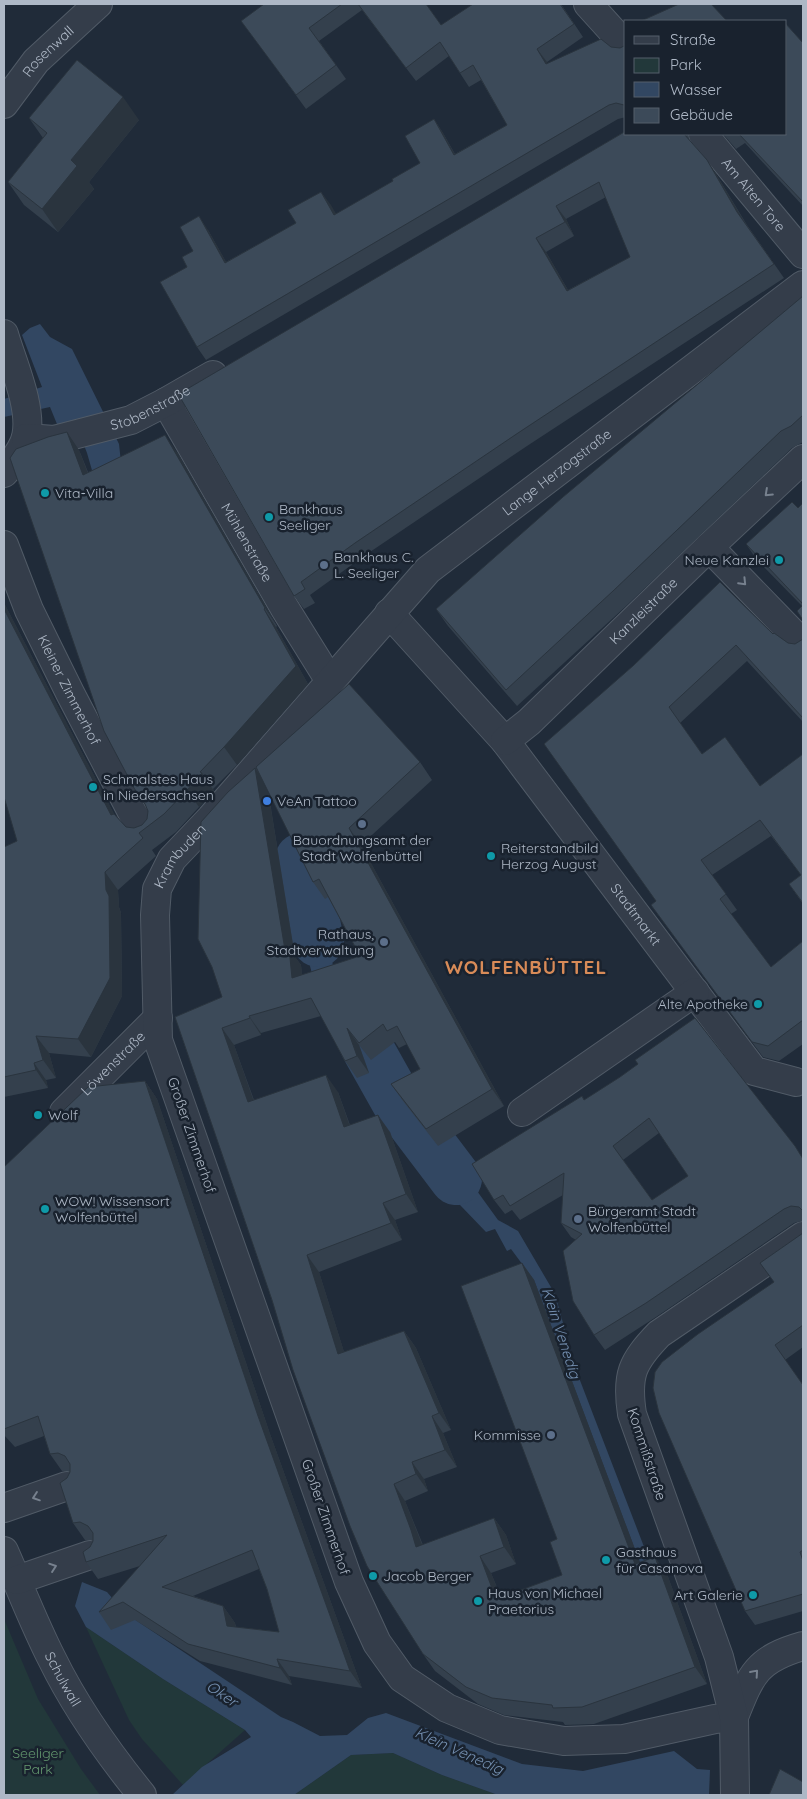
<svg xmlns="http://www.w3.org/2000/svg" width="807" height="1799" viewBox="0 0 807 1799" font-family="Quicksand,sans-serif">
  <rect width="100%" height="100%" fill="#202b39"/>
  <g fill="#22383a">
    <path d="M 4,1619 L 38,1699 L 81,1769 L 100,1795 L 4,1795 Z"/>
    <path d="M 86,1627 L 163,1679 L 245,1730 L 183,1785 L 142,1739 L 129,1720 Z"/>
    <path d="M 393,1753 L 442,1775 L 498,1795 L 294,1795 L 351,1755 Z"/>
  </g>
  <g fill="#324762">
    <path d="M 40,324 L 50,337 L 72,349 L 119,444 L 123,481 L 98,491 L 87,453 L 76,424 L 59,429 L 50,407 L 4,417 L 4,399 L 42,387 L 22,335 L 30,328 Z"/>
    <path d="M 293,844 L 325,935 L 334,969 L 403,1112 L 464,1173 L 498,1220 L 518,1231 L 555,1294 L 576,1370 L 656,1578 L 647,1582 L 534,1280 L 511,1249 L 507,1251 L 495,1229 L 486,1232 L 385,1127 L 362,1074 L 312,974 L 283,857 Z"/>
    <path d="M 82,1582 L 107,1592 L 125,1613 L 281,1717 L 293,1722 L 320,1736 L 347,1735 L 368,1718 L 386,1713 L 522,1764 L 583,1771 L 674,1751 L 697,1769 L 710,1770 L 709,1795 L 498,1795 L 442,1775 L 393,1753 L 351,1755 L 294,1795 L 172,1795 L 202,1767 L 251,1737 L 245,1730 L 163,1679 L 86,1627 L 75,1606 Z"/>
  </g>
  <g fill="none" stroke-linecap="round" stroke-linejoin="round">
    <g stroke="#324762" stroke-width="52">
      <path d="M 301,859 L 318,941"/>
      <path d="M 365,1044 L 397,1101 L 456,1179"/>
    </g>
    <defs>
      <g id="minor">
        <path d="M 588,4 L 626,46"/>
        <path id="s1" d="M 4,104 L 36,61 L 98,4"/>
        <path id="s2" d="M 703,134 L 803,254"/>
        <path d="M 4,334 C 12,362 33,408 26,437 C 23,450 12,463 4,473"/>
        <path id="s3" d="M 166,402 L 284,607 L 330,681"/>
        <path id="s4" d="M 26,438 L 54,440 L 131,420 L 166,402 L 213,375"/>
        <path id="s5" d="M 4,545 L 29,610 L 70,693 L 133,814 L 145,830"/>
        <path d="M 709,547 L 803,644"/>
        <path id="s6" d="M 389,613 L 505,741 L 754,1071 L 796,1082"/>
        <path id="s7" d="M 505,741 L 529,722 L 709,547 L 803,459"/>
        <path id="s8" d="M 64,1112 L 158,1018"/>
        <path d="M 522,1112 L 695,992"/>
        <path d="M 4,1508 L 67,1486"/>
        <path id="s9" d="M 4,1551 C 20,1587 34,1624 52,1659 C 76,1708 108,1753 142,1795"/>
        <path d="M 17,1580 L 90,1555"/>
        <path id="s10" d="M 734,1717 L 715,1719 L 624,1739 L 564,1741 L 500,1730 L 447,1708 L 402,1678 L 377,1643 L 349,1582 L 158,1040 L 155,915 L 157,889 L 172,859 L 211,818 L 428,570 L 803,285"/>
        <path d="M 734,1717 C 751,1674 757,1659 803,1646"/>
        <path d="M 735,1795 L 734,1717 L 719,1657 L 632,1414 C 626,1375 632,1362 659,1334 L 803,1236"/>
      </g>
    </defs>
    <use href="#minor" stroke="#515b67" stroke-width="30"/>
    <use href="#minor" stroke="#343d4a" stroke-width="28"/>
  </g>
  <g fill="#34404d" fill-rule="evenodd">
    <path d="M 264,4 L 426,4 L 441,25 L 561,4 L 583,37 L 547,62 L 547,64 L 611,47 L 620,48 L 626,45 L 626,117 L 618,119 L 206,360 L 197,347 L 187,267 L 193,251 L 208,230 L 226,262 L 296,223 L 321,192 L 336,214 L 393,181 L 420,163 L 434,119 L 443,133 L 455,154 L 507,125 L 481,80 L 469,87 L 449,56 L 416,81 L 362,10 L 319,41 L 346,79 L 306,109 L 251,34 Z"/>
    <path d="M 803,43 L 803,206 L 745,143 L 736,149 L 723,134 L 786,134 Z"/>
    <path d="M 29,118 L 139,120 L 89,182 L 94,189 L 58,232 L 24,205 L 8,182 L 43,138 Z"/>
    <path d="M 624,132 L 626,134 L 688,134 L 689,139 L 716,174 L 747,225 L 784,278 L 527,446 L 364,556 L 310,595 L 315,603 L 304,609 L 294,596 L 180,397 ZM 606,197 L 630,257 L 568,290 L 546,252 L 574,236 L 566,219 Z"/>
    <path d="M 803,296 L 803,442 L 792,448 L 625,607 L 517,706 L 448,626 L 436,609 Z"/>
    <path d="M 79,450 L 88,472 L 177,452 L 277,626 L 276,627 L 308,684 L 237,765 L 213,789 L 214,791 L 199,807 L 176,832 L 152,850 L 156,856 L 118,890 L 119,907 L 121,913 L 122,996 L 91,1057 L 49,1053 L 56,1078 L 46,1080 L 48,1088 L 4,1097 L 4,847 L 17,841 L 4,603 L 114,814 L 126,827 L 134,828 L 142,825 L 147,819 L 148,811 L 146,806 L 134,788 Z"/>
    <path d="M 803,503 L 803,620 L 802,606 L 757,560 L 746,544 L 798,508 Z"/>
    <path d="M 773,634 L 788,643 L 795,644 L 803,639 L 803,722 L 747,661 L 680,723 L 702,754 L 760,786 L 803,754 L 803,904 L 789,884 L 801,875 L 771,836 L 712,875 L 737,910 L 731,914 L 771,967 L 803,941 L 803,1044 L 779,1061 L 763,1057 L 651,905 L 656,901 L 634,665 Z"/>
    <path d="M 420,762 L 432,780 L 361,845 L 504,1106 L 438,1146 L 403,1101 L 391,1084 L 420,1069 L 407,1044 L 399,1048 L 395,1042 L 371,1060 L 359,1045 L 369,1073 L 357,1078 L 345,1061 L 321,1016 L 261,1033 L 261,1035 L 234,1045 L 254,1100 L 338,1092 L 350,1125 L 390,1132 L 418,1212 L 395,1220 L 402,1240 L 319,1272 L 344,1352 L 404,1331 L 416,1348 L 451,1430 L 443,1433 L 457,1467 L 424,1479 L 428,1491 L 405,1501 L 423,1545 L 494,1518 L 506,1535 L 516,1564 L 491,1573 L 501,1597 L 562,1575 L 557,1539 L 522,1263 L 534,1280 L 640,1563 L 667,1574 L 707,1684 L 594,1724 L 565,1725 L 563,1722 L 504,1715 L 478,1704 L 435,1671 L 423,1654 L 272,1300 L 175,1017 L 222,997 L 261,776 ZM 268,790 L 313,882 L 325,899 L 328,897 L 360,956 L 302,975 L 301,965 L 295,957 Z"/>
    <path d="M 145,1081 L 157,1099 L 270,1434 L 362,1688 L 289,1676 L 292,1685 L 200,1661 L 135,1620 L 111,1630 L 99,1612 L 140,1566 L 98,1579 L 86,1562 L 90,1547 L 93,1540 L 85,1540 L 73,1523 L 67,1478 L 70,1471 L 62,1471 L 50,1454 L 44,1436 L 15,1447 L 4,1435 L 4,1167 ZM 259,1569 L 267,1589 L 279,1632 L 236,1627 L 235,1623 L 223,1606 L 193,1596 Z"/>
    <path d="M 584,1100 L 803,1158 L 803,1221 L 801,1221 L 794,1223 L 656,1317 L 605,1350 L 594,1335 L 576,1240 L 571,1237 L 561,1223 L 563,1195 L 520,1220 L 512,1210 L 505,1214 L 494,1200 ZM 659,1133 L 688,1176 L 652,1200 L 623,1160 Z"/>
    <path d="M 803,1233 L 803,1347 L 785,1360 L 803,1385 L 803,1611 L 755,1625 L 745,1611 L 774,1282 Z"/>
  </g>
  <g fill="#2a343e">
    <path d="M 537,49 L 547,62 L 555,78 L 546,64 Z"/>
    <path d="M 123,97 L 139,120 L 89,182 L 94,189 L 58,232 L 42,209 L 71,160 Z"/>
    <path d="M 434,119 L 443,133 L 463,169 L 454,155 Z"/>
    <path d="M 707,160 L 716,174 L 747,226 L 737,212 Z"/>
    <path d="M 321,192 L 331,205 L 344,228 L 334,215 Z"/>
    <path d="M 556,206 L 566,219 L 574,236 L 565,222 Z"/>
    <path d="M 199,216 L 208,230 L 234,276 L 225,263 Z"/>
    <path d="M 536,238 L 546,252 L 576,304 L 567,291 Z"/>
    <path d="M 67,432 L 79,450 L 95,492 L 83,475 Z"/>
    <path d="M 165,435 L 177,452 L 277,626 L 265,608 Z"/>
    <path d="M 4,603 L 124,833 L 111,815 L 4,609 Z"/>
    <path d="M 264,609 L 276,627 L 308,684 L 237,765 L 224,747 Z"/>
    <path d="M 255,768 L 267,785 L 295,957 L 301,965 L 304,995 L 292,978 L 285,950 Z"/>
    <path d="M 202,773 L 214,791 L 199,807 L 187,790 Z"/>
    <path d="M 349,828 L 361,845 L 504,1106 L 492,1089 Z"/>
    <path d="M 105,872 L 118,890 L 119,907 L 121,913 L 122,996 L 91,1057 L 78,1039 Z"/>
    <path d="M 249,1016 L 261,1033 L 261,1035 L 250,1018 Z"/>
    <path d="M 222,1028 L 234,1045 L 260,1119 L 248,1102 Z"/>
    <path d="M 347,1028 L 359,1045 L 369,1073 L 357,1056 Z"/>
    <path d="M 36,1036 L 49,1053 L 56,1078 L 43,1060 Z"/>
    <path d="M 34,1063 L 46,1080 L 48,1088 L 36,1070 Z"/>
    <path d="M 326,1075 L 338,1092 L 356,1144 L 344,1127 Z"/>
    <path d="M 145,1081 L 157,1099 L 270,1434 L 362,1688 L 350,1671 L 258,1416 Z"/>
    <path d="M 378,1115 L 390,1132 L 418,1212 L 406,1194 Z"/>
    <path d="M 383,1203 L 395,1220 L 402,1240 L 391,1223 Z"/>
    <path d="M 307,1255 L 319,1272 L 350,1371 L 338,1354 Z"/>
    <path d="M 522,1263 L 534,1280 L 647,1581 L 635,1564 Z"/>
    <path d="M 404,1331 L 416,1348 L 451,1430 L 439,1413 Z"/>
    <path d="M 432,1416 L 443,1433 L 457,1467 L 445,1450 Z"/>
    <path d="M 412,1462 L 424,1479 L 428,1491 L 416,1474 Z"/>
    <path d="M 394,1484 L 405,1501 L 423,1547 L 416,1547 Z"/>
    <path d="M 494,1518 L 506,1535 L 516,1564 L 504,1547 Z"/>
    <path d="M 480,1556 L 491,1573 L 508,1616 L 496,1599 Z"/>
    <path d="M 655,1557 L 667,1574 L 707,1684 L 695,1667 Z"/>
    <path d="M 223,1606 L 235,1623 L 239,1643 L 227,1626 Z"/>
    <path d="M 277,1659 L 289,1676 L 292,1685 L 280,1668 Z"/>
  </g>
  <g fill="#3c4a59" stroke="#2a343e" fill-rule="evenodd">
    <path d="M 264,4 L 342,4 L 309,28 L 336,65 L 296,95 L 241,21 Z"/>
    <path d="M 358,4 L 426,4 L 441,25 L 473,4 L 560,4 L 574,24 L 537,49 L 546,64 L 601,39 L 611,47 L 620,48 L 626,45 L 626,106 L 624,105 L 616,103 L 609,105 L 197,347 L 160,282 L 187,267 L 182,257 L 193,251 L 180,227 L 199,216 L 225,263 L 296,223 L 288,210 L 321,192 L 334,215 L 393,181 L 392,179 L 420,163 L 405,136 L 434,119 L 454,155 L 507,125 L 473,65 L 460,73 L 440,42 L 406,68 Z"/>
    <path d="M 679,4 L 711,4 L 727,21 L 641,21 Z"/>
    <path d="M 786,24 L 803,43 L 803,202 L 739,134 L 786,134 Z"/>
    <path d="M 77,60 L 123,97 L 71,160 L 77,166 L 42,209 L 8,182 L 47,133 L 29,118 Z"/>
    <path d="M 626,131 L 626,134 L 684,134 L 707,160 L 737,212 L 774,264 L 518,433 L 355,543 L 301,582 L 305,589 L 294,596 L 180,397 L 182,392 ZM 599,182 L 630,257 L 567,291 L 536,238 L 565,222 L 556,206 Z"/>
    <path d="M 803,296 L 803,415 L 791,426 L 781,431 L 613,591 L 506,690 L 436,609 L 563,497 Z"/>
    <path d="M 67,432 L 83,475 L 165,435 L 265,608 L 264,609 L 296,666 L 224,747 L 200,772 L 202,773 L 187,790 L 164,814 L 139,833 L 143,838 L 105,872 L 106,890 L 109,896 L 110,978 L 78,1039 L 36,1036 L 43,1060 L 34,1063 L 36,1070 L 4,1077 L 4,847 L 17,841 L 4,797 L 4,609 L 111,815 L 114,814 L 126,827 L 134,828 L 142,825 L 147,819 L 148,811 L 145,804 L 134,788 L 104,731 L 10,458 L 16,449 L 48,437 Z"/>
    <path d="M 792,502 L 798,508 L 803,503 L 803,604 L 746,544 Z"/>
    <path d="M 720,582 L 773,634 L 774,633 L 788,643 L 795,644 L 803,639 L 803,718 L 736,645 L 669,707 L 702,754 L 725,737 L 760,786 L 803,754 L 803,903 L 789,884 L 801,875 L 760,820 L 701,860 L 726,894 L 720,899 L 771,967 L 803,941 L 803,1020 L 768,1046 L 752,1042 L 651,905 L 656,901 L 544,744 L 634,665 Z"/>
    <path d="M 803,605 L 803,620 L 797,611 Z"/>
    <path d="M 349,684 L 420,762 L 349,828 L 492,1089 L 426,1129 L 391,1084 L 420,1069 L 397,1026 L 387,1031 L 383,1024 L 359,1043 L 347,1028 L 357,1056 L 345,1061 L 311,998 L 249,1016 L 250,1018 L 222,1028 L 248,1102 L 326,1075 L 344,1127 L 378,1115 L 406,1194 L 383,1203 L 391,1223 L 307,1255 L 338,1354 L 404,1331 L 439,1413 L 432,1416 L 445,1450 L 412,1462 L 416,1474 L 394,1484 L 411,1530 L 416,1547 L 494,1518 L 504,1547 L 480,1556 L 496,1599 L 562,1575 L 550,1542 L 557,1539 L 461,1286 L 522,1263 L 635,1564 L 655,1557 L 695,1667 L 582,1707 L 553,1708 L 552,1705 L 492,1698 L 466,1687 L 423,1654 L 367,1566 L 350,1526 L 293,1370 L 272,1300 L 175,1017 L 222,997 L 212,967 L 198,939 L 201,822 L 228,792 L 255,768 L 285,950 L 289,948 L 292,978 L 360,956 L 319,879 L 313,882 L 256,767 Z"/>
    <path d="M 695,1018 L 795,1146 L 803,1159 L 803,1211 L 799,1207 L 791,1206 L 784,1209 L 646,1303 L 594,1335 L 573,1301 L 563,1251 L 582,1234 L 561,1223 L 564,1173 L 510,1206 L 503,1195 L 494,1200 L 472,1164 L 582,1096 L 584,1100 L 620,1077 L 638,1064 L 635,1060 ZM 649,1118 L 688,1176 L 652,1200 L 613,1146 Z"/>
    <path d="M 145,1081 L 258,1416 L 350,1671 L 277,1659 L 280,1668 L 188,1644 L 123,1602 L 99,1612 L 167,1535 L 86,1562 L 83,1552 L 90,1547 L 93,1541 L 93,1533 L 88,1526 L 80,1522 L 73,1523 L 60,1483 L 67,1478 L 70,1472 L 70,1464 L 65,1456 L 58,1453 L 50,1454 L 38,1416 L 4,1429 L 4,1167 L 88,1087 ZM 252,1550 L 267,1589 L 279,1632 L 227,1626 L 223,1606 L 162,1587 Z"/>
    <path d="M 803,1233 L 803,1325 L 775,1345 L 803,1385 L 803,1550 L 800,1552 L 803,1561 L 803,1594 L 745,1611 L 659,1413 L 653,1388 L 655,1372 L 662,1362 L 698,1334 L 774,1282 L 760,1263 Z"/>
    <path d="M 780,1769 L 803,1782 L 803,1795 L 769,1795 Z"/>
  </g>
  <defs><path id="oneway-chevron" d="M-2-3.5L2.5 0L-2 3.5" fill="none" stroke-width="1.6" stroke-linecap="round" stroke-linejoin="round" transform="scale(1.25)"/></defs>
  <g stroke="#77818e">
    <use href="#oneway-chevron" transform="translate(768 493) rotate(137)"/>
    <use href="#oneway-chevron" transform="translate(743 582) rotate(46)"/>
    <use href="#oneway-chevron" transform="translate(36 1497) rotate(161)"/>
    <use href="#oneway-chevron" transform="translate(53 1567) rotate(-19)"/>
    <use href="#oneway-chevron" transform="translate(755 1673) rotate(-49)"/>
  </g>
  <g fill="#0f9aa8" stroke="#19222e" stroke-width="2">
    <circle cx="45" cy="493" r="5"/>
    <circle cx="269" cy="517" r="5"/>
    <circle cx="779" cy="560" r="5"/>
    <circle cx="93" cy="787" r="5"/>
    <circle cx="491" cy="856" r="5"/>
    <circle cx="758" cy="1004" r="5"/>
    <circle cx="38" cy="1115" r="5"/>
    <circle cx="45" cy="1209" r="5"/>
    <circle cx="606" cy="1560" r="5"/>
    <circle cx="373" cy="1576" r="5"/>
    <circle cx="753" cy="1595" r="5"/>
    <circle cx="478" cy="1601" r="5"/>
  </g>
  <g fill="#5c6f8a" stroke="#19222e" stroke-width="2">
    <circle cx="324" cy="565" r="5"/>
    <circle cx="362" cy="824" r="5"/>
    <circle cx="384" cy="942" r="5"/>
    <circle cx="578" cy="1219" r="5"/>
    <circle cx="551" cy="1435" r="5"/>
  </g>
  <circle fill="#3f7fe0" stroke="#19222e" stroke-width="2" cx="267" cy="801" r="5"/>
  <g text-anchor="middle" stroke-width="5" stroke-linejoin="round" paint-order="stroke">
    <g font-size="14" fill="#aeb8c6" stroke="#19222e">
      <text dy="5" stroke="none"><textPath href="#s1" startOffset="69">Rosenwall</textPath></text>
      <text dy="5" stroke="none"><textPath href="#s2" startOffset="79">Am Alten Tore</textPath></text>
      <text dy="5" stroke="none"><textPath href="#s4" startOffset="130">Stobenstraße</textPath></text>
      <text dy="5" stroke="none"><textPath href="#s10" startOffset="1766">Lange Herzogstraße</textPath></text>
      <text dy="5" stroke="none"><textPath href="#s3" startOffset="162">Mühlenstraße</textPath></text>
      <text dy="5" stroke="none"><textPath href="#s7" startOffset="190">Kanzleistraße</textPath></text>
      <text dy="5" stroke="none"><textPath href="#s5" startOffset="159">Kleiner Zimmerhof</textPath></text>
      <text dy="5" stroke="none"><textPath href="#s10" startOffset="1225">Krambuden</textPath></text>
      <text dy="5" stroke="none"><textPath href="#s6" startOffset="390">Stadtmarkt</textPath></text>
      <text dy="5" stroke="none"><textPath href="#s8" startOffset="69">Löwenstraße</textPath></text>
      <text transform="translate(192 1135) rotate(71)" y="5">Großer Zimmerhof</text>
      <text transform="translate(647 1454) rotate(72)" y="5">Kommißstraße</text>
      <text transform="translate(326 1517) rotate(71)" y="5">Großer Zimmerhof</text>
      <text dy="5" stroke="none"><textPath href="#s9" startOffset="141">Schulwall</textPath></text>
    </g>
    <g font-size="14" fill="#aeb8c6" stroke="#19222e" text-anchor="start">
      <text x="55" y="498">Vita-Villa</text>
      <text x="279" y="514">Bankhaus<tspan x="279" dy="16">Seeliger</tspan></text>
      <text x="334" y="562">Bankhaus C.<tspan x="334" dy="16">L. Seeliger</tspan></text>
      <text x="769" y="565" text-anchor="end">Neue Kanzlei</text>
      <text x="103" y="784">Schmalstes Haus<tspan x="103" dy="16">in Niedersachsen</tspan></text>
      <text x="277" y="806">VeAn Tattoo</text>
      <text x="362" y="845" text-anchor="middle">Bauordnungsamt der<tspan x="362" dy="16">Stadt Wolfenbüttel</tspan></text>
      <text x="501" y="853">Reiterstandbild<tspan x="501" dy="16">Herzog August</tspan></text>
      <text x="374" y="939" text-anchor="end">Rathaus,<tspan x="374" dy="16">Stadtverwaltung</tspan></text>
      <text x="748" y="1009" text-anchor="end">Alte Apotheke</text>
      <text x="48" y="1120">Wolf</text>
      <text x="55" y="1206">WOW! Wissensort<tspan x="55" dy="16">Wolfenbüttel</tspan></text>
      <text x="588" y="1216">Bürgeramt Stadt<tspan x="588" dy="16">Wolfenbüttel</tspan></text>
      <text x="541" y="1440" text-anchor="end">Kommisse</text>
      <text x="616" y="1557">Gasthaus<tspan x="616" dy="16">für Casanova</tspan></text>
      <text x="383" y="1581">Jacob Berger</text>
      <text x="488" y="1598">Haus von Michael<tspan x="488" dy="16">Praetorius</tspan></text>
      <text x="743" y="1600" text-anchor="end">Art Galerie</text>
    </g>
    <g font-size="14" fill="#64986f" stroke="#19222e">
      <text x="38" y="1758">Seeliger<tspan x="38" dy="16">Park</tspan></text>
    </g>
    <g font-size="15" font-style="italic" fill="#748fb0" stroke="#19222e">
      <text transform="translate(561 1333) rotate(72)" y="5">Klein Venedig</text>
      <text transform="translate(222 1694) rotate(34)" y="5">Oker</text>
      <text transform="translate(459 1751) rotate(24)" y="5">Klein Venedig</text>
    </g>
    <g font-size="19" font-weight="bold" letter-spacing="1" fill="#d88b58" stroke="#19222e">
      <text x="526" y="974">WOLFENBÜTTEL</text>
    </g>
  </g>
  <rect width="807" height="1799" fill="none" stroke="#aeb8c6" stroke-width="10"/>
  <rect x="624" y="20" width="162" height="115" fill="#19222e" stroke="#555e6b"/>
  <rect x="634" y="36" width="25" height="8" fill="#343d4a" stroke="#555e6b"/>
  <text x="670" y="45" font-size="15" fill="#aeb8c6">Straße</text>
  <rect x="634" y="58" width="25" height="15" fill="#22383a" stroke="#555e6b"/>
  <text x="670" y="70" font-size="15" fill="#aeb8c6">Park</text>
  <rect x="634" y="82" width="25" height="15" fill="#324762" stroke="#555e6b"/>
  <text x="670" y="95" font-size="15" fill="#aeb8c6">Wasser</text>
  <rect x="634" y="108" width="25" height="15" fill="#3c4a59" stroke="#555e6b"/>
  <text x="670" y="120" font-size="15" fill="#aeb8c6">Gebäude</text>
</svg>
